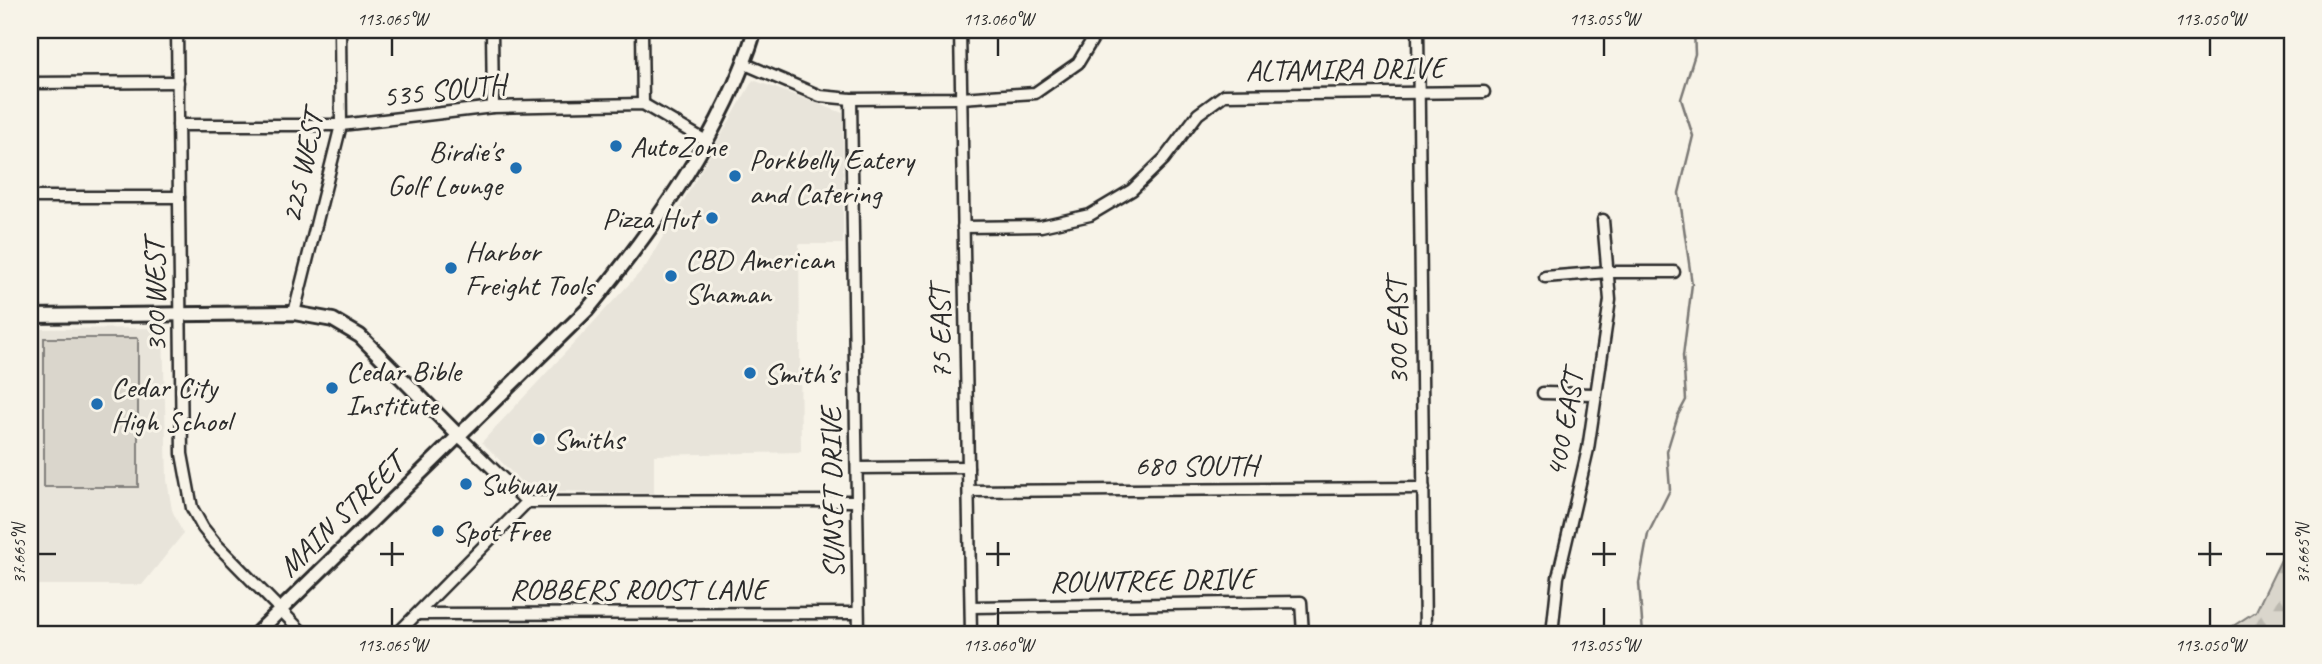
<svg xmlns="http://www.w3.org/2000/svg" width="2322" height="664" viewBox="0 0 2322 664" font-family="Caveat,sans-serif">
  <defs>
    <pattern id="forest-firs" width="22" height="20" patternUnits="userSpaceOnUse" patternTransform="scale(1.75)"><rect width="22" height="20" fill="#dad6cc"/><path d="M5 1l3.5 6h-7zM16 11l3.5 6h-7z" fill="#bbb8af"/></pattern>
  </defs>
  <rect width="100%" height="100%" fill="#f7f3e8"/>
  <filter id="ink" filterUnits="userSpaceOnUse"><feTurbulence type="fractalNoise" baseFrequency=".0143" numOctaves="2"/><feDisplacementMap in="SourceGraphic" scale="14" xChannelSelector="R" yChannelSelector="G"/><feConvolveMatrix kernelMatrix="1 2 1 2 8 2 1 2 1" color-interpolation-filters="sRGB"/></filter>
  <g filter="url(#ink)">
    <g fill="#e8e4da">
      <path d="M 753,80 L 843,113 L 843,244 L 799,244 L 801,452 L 654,455 L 654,494 L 529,490 L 482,442 L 646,266 Z"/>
      <path d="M 163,328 L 167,480 L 172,510 L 183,534 L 142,585 L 30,585 L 30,329 Z"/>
    </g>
    <path fill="url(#forest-firs)" stroke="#82807c" stroke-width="2" d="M 2292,537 L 2292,634 L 2221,634 L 2256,611 Z"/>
    <rect fill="#dad6cc" stroke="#82807c" stroke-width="2" x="44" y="338" width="94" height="149"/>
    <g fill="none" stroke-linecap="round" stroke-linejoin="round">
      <path stroke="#7a7874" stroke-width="2.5" d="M 1643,634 L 1639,583 L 1648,534 L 1670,490 L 1667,451 L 1678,415 L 1686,400 L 1683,356 L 1692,284 L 1679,193 L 1693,136 L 1681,99 L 1695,54 L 1694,30"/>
      <defs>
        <g id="minor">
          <path d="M 177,30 L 182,454 L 192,508 L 203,528 L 216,544 L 304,634"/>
          <path d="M 492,30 L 493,107"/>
          <path d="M 642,30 L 643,104"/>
          <path d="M 960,30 L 971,634"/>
          <path d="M 1418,30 L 1425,634"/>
          <path d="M 745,64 L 820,96 L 851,99 L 961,98 L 1035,93 L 1078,63 L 1098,30"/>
          <path d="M 30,83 L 178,82"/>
          <path d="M 851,99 L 859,634"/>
          <path d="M 178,125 L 341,125 L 493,107 L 643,104 L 706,141"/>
          <path d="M 30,197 L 179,197"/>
          <path d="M 963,227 L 1041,226 L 1090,215 L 1132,190 L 1164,159 L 1198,114 L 1224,95 L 1484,92"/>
          <path d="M 1545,277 L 1608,272 L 1674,272"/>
          <path d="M 294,313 L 341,125 L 340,30"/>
          <path d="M 1543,393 L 1594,394"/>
          <path d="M 459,436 L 527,502"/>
          <path d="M 857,468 L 968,467"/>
          <path d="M 969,491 L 1424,488"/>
          <path d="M 971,607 L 1301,602 L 1303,634"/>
          <path d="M 418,614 L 858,613"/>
          <path d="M 397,634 L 527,502 L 857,501"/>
          <path d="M 1552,634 L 1558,577 L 1588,449 L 1610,300 L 1603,220"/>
        </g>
        <g id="major">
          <path d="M 30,316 L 294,313 L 333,320 L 360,336 L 459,436"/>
          <path d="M 256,634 L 587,310 C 654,228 724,132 755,30"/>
        </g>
      </defs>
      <use href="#minor" stroke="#2b2b2b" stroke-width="15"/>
      <use href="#major" stroke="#2b2b2b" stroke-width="18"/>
      <use href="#minor" stroke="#f7f3e8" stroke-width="10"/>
      <use href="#major" stroke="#f7f3e8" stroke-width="12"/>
    </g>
  </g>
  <path fill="none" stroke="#2b2b2b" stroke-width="2.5" d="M 392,38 L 392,56M 998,38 L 998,56M 1604,38 L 1604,56M 2210,38 L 2210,56M 392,542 L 392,566M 998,542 L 998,566M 1604,542 L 1604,566M 2210,542 L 2210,566M 38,554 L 56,554M 380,554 L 404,554M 986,554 L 1010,554M 1592,554 L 1616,554M 2198,554 L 2222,554M 2266,554 L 2284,554M 392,608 L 392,626M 998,608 L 998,626M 1604,608 L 1604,626M 2210,608 L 2210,626"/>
  <g fill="#1f6fb2" stroke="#f7f3e8" stroke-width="2.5">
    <circle cx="616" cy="146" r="7"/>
    <circle cx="516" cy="168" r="7"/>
    <circle cx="735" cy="176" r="7"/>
    <circle cx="712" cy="218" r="7"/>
    <circle cx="451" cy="268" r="7"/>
    <circle cx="671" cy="276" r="7"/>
    <circle cx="750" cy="373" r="7"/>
    <circle cx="332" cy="388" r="7"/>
    <circle cx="97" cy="404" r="7"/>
    <circle cx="539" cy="439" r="7"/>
    <circle cx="466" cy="484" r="7"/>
    <circle cx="438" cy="531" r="7"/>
  </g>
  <g text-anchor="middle" stroke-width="6" stroke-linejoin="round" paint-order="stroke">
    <g font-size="30" fill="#2b2b2b" stroke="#f7f3e8">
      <text transform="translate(1345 69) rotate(-1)" y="10">ALTAMIRA DRIVE</text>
      <text transform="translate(444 90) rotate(-6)" y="10">535 SOUTH</text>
      <text transform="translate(302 167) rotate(-78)" y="10">225 WEST</text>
      <text transform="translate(155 296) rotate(-91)" y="10">300 WEST</text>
      <text transform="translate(1397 332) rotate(-91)" y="10">300 EAST</text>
      <text transform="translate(940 333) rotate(-91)" y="10">75 EAST</text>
      <text transform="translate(1564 424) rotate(-80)" y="10">400 EAST</text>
      <text x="1196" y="475">680 SOUTH</text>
      <text transform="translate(832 493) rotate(-91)" y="10">SUNSET DRIVE</text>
      <text transform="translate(341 515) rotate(-44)" y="10">MAIN STREET</text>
      <text transform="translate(1152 580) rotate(-1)" y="10">ROUNTREE DRIVE</text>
      <text x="638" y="599">ROBBERS ROOST LANE</text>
    </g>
    <g font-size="30" fill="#2b2b2b" stroke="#f7f3e8" text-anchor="start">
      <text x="630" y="156">AutoZone</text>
      <text x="502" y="161" text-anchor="end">Birdie's<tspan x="502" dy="34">Golf Lounge</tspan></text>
      <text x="749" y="169">Porkbelly Eatery<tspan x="749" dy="34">and Catering</tspan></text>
      <text x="698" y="228" text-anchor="end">Pizza Hut</text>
      <text x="465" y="261">Harbor<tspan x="465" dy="34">Freight Tools</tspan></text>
      <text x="685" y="269">CBD American<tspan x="685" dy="34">Shaman</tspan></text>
      <text x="346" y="381">Cedar Bible<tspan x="346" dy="34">Institute</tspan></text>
      <text x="764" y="383">Smith's</text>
      <text x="111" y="397">Cedar City<tspan x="111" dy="34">High School</tspan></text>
      <text x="553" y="449">Smiths</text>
      <text x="480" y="494">Subway</text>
      <text x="452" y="541">Spot Free</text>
    </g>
  </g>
  <rect width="2322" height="664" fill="none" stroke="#f7f3e8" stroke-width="77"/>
  <rect x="38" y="38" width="2246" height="588" fill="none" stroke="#2b2b2b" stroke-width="2.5"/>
  <g font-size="18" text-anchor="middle" fill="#2b2b2b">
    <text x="392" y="25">113.065°W</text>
    <text x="998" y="25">113.060°W</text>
    <text x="1604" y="25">113.055°W</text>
    <text x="2210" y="25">113.050°W</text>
    <text transform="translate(19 554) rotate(-90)" y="6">37.665°N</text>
    <text transform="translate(2303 554) rotate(-90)" y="6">37.665°N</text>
    <text x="392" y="651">113.065°W</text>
    <text x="998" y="651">113.060°W</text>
    <text x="1604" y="651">113.055°W</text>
    <text x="2210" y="651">113.050°W</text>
  </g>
</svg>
